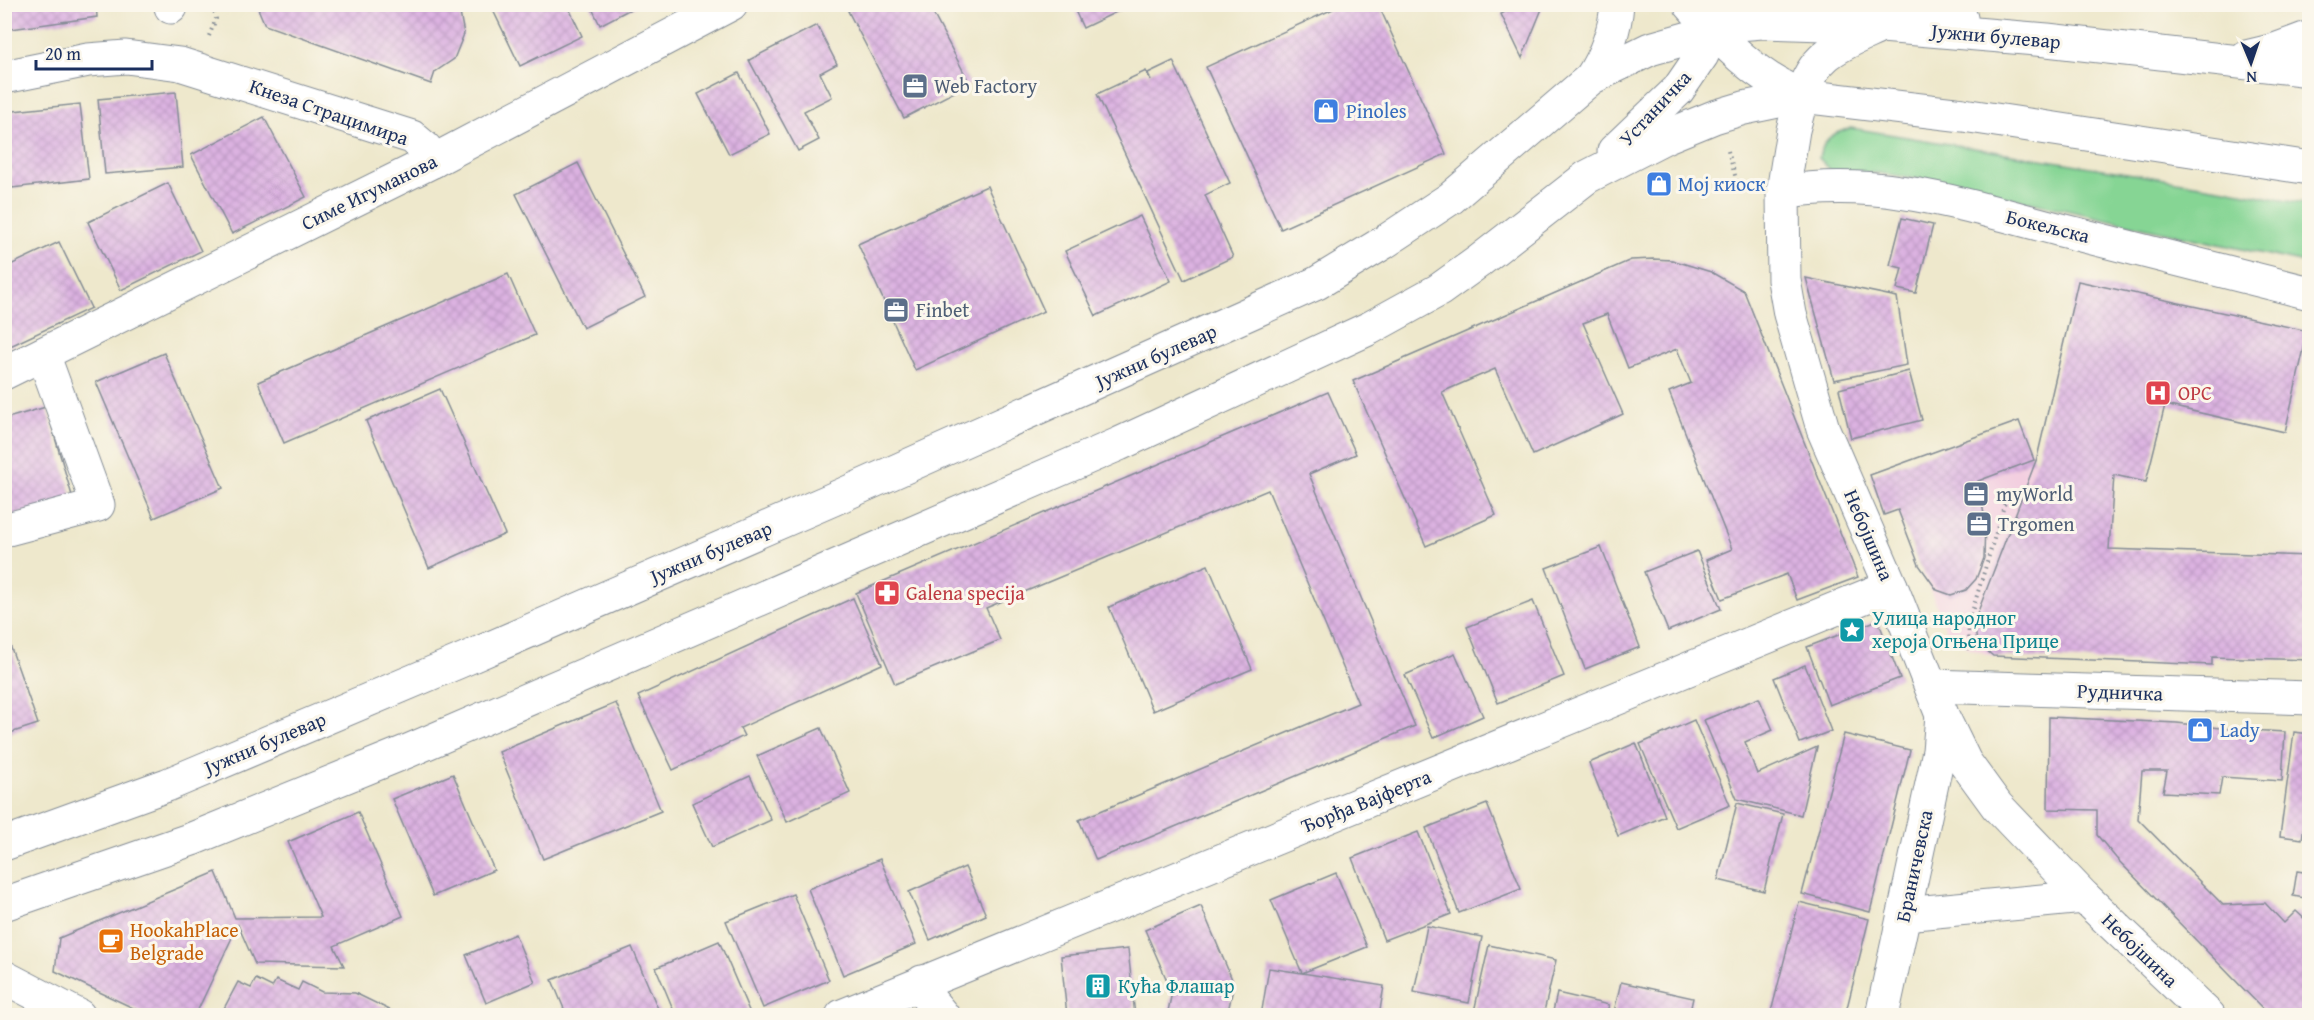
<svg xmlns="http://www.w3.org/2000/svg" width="2314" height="1020" viewBox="0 0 2314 1020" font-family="'Gentium Book Plus',serif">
  <defs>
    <pattern id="building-cross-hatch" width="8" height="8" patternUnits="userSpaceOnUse" patternTransform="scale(1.5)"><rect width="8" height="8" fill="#dcb2e1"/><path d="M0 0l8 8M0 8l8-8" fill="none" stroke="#bc99c3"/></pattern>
  </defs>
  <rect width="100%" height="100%" fill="#fbf7ec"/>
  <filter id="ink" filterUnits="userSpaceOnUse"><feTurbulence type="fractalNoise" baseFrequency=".0167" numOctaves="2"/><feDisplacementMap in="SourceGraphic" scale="12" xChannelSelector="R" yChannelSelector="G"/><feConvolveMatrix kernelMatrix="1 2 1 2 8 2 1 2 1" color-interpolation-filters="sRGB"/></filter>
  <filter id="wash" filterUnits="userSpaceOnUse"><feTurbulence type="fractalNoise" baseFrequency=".008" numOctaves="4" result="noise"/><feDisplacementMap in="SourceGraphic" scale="24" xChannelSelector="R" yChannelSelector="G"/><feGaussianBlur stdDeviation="1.35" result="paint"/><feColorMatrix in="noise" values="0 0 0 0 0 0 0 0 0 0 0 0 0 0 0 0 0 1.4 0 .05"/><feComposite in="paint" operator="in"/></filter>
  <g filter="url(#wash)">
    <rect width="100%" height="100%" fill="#eee8cc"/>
    <path fill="#f3cfe0" d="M 2037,458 L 2114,475 L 2105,661 L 1993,656 L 1971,649 L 1957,641 L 1946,630 L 1898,510 Z"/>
    <path fill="#86d594" stroke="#508279" stroke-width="1.5" d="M 1851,128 L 2225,189 L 2309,205 L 2309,264 L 1940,182 L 1878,173 L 1831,171 L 1819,158 C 1824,138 1832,133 1851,128 Z"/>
    <g id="blocks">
      <g fill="url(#building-cross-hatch)">
        <path d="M 4,4 L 96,4 L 97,17 L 4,30 Z"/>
        <path d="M 256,4 L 463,4 L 460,13 L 464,34 L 454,59 L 435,72 L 431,84 L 265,25 Z"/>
        <path d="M 490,4 L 567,4 L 582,36 L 520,66 Z"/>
        <path d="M 590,4 L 640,4 L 600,25 Z"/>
        <path d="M 860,4 L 928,4 L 970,84 L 904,118 L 848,11 Z"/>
        <path d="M 1072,4 L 1133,4 L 1083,28 Z"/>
        <path d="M 1344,4 L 1378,4 L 1446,154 L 1281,229 L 1206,67 Z"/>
        <path d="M 1521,4 L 1544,4 L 1522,58 L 1501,14 Z"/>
        <path d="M 817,25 L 837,64 L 820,73 L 832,97 L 804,111 L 819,140 L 798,151 L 749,60 Z"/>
        <path d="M 1173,61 L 1230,183 L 1205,195 L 1233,257 L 1184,280 L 1097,94 L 1146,71 L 1151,81 L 1148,73 Z"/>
        <path d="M 739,73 L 770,134 L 729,154 L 698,94 Z"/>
        <path d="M 176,92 L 183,167 L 105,174 L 98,99 Z"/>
        <path d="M 80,104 L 89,179 L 12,188 L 4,112 Z"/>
        <path d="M 264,117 L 306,197 L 232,234 L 191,155 Z"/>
        <path d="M 578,163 L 645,297 L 583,328 L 516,194 Z"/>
        <path d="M 168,183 L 201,251 L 121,290 L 88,222 Z"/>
        <path d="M 987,186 L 1044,311 L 915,370 L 858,244 Z"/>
        <path d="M 1140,216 L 1171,281 L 1096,316 L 1065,251 Z"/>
        <path d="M 1902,218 L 1933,225 L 1916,293 L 1897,289 L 1902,268 L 1890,265 Z"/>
        <path d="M 59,242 L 91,308 L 4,349 L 4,268 Z"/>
        <path d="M 1653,259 L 1672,260 L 1711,272 L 1744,291 L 1858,577 L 1797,600 L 1787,574 L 1722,599 L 1706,560 L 1732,549 L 1669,392 L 1691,383 L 1677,349 L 1628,368 L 1607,314 L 1583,323 L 1623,414 L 1533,455 L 1495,369 L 1442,392 L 1496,515 L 1426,546 L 1353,381 L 1631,260 Z"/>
        <path d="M 508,274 L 535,335 L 284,443 L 258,382 Z"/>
        <path d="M 1806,278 L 1897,297 L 1907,365 L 1834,380 Z"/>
        <path d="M 2078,281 L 2308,331 L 2285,432 L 2165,405 L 2146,482 L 2114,475 L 2109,549 L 2310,556 L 2310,660 L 2212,657 L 2212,665 L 1993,656 L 1977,642 L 1974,622 L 2037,458 Z"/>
        <path d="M 164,353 L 223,488 L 154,518 L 96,382 Z"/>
        <path d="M 1909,371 L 1922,420 L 1851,438 L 1839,389 Z"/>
        <path d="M 440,389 L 505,534 L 429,568 L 366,421 Z"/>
        <path d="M 1328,392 L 1356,454 L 1309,474 L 1415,726 L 1096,860 L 1079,820 L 1358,703 L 1268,490 L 986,608 L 1000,640 L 895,684 L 856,593 Z"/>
        <path d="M 46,407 L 73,499 L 4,519 L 4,419 Z"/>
        <path d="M 2019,421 L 2034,460 L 1978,481 L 1985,520 L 1984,558 L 1976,579 L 1966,590 L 1951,595 L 1937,590 L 1919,565 L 1898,510 L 1884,515 L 1870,475 Z"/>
        <path d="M 1601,547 L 1640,647 L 1585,669 L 1546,568 Z"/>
        <path d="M 1697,551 L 1721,609 L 1668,631 L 1644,572 Z"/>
        <path d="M 1208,565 L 1252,669 L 1153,711 L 1109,607 Z"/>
        <path d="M 853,598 L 882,664 L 740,728 L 744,736 L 673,770 L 638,696 Z"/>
        <path d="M 1533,601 L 1564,676 L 1498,703 L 1467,627 Z"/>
        <path d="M 1878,620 L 1900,678 L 1829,705 L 1807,647 Z"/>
        <path d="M 5,631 L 38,724 L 4,735 L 4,631 Z"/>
        <path d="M 1455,653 L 1483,716 L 1433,738 L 1405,675 Z"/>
        <path d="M 1805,665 L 1831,731 L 1800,743 L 1774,678 Z"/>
        <path d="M 1759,698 L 1773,730 L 1745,742 L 1757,774 L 1817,747 L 1801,815 L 1737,799 L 1704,720 Z"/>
        <path d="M 616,703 L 661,811 L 543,859 L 499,752 Z"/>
        <path d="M 2049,717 L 2177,723 L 2230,729 L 2285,732 L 2282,781 L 2222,777 L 2219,795 L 2163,792 L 2167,771 L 2142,771 L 2138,819 L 2223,905 L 2265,903 L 2284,923 L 2296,911 L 2310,924 L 2310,1016 L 2270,1016 L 2116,858 L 2097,835 L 2097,810 L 2048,809 Z"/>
        <path d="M 1694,720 L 1730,805 L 1676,828 L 1640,744 Z"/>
        <path d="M 821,728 L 850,793 L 787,822 L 757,756 Z"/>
        <path d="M 2294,732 L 2310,734 L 2310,787 L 2302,839 L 2280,836 Z"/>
        <path d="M 1844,734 L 1910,750 L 1870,912 L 1802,894 Z"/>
        <path d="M 1636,743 L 1665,816 L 1618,836 L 1589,763 Z"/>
        <path d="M 453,774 L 494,870 L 433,896 L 392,799 Z"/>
        <path d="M 750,776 L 771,820 L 712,847 L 692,803 Z"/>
        <path d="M 1737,803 L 1783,814 L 1764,891 L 1718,880 Z"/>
        <path d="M 1487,804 L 1521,889 L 1459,913 L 1426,828 Z"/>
        <path d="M 358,812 L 403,916 L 334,946 L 344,966 L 255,964 L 238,925 L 195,1016 L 150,1016 L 55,971 L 59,938 L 216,872 L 235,918 L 321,917 L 288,842 Z"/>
        <path d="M 1418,832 L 1451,914 L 1384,940 L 1352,858 Z"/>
        <path d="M 880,859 L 916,944 L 843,975 L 808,889 Z"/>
        <path d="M 965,867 L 986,915 L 930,940 L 909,892 Z"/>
        <path d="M 2297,871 L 2310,873 L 2310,899 L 2293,896 Z"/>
        <path d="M 1336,873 L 1367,947 L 1302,973 L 1384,986 L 1379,1016 L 1261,1016 L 1269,968 L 1302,973 L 1271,900 Z"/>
        <path d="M 793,894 L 829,980 L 763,1008 L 726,921 Z"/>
        <path d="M 1799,902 L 1869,919 L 1845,1016 L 1770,1016 Z"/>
        <path d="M 1201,906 L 1234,984 L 1227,1016 L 1167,1016 L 1172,992 L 1145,930 Z"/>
        <path d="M 1427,926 L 1482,937 L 1469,1003 L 1414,992 Z"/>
        <path d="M 515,934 L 535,982 L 486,1003 L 466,955 Z"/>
        <path d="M 719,941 L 750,1013 L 744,1016 L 676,1016 L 656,968 Z"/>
        <path d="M 1489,945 L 1556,960 L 1543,1016 L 1473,1016 Z"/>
        <path d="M 632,947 L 661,1016 L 567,1016 L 552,980 Z"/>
        <path d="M 1128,949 L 1135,1016 L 1067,1016 L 1061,956 Z"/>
        <path d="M 256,979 L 272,987 L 276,980 L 298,990 L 302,982 L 322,992 L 355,993 L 392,1011 L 389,1016 L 220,1016 L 238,982 L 251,988 Z"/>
        <path d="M 1621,982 L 1693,998 L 1691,1007 L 1723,1016 L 1613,1016 Z"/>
        <path d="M 1557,993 L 1609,1005 L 1606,1016 L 1552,1016 Z"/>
      </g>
    </g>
  </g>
  <g filter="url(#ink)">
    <use href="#blocks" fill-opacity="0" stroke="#848c95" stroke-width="1.5"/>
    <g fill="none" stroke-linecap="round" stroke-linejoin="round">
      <defs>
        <g id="minor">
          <path d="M 171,7 L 172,4"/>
          <path d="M 4,77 L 88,60 L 126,57 L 180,64 L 412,137 L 425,148 L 433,161"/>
          <path d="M 1802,96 L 1793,130 L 1783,192 L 1784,280 L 1790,314 L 1823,429 L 1891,586 L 1942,715 L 1965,762 L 1997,806 L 2084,897 L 2209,1016"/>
          <path d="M 1783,192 C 1881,176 1968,206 2061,230 C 2144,251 2227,272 2310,293"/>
          <path d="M 4,373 L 433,161 L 731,4"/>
          <path d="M 4,530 L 98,505 L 43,354"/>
          <path d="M 1931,686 L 2310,698"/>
          <path d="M 1904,914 L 2084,897"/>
          <path d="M 4,977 L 79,1016"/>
          <path d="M 922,982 L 928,998 L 943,1016"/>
          <path d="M 842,1016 L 1891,586"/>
          <path d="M 1882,1016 L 1939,751 L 1942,715"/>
        </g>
        <g id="major">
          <path d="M 1690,4 C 1721,41 1757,78 1802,96"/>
          <path d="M 1914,4 L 1961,18"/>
          <path d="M 2246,57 L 2275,50 L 2310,37"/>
          <path d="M 1591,78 C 1606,55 1615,32 1617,4"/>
          <path d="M 1802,96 C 1812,55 1840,45 1875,29"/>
          <path d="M 1614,151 L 1678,90 L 1702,55 L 1719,19"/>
          <path d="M 4,844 L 167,785 L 458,662 L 831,500 L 1317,283 L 1383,243 L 1451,198 L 1591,78 L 1650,49 L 1738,24 L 1762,22 L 1882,26 L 2047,40 L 2310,70"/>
          <path d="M 4,904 L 192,839 L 408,751 L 1119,444 L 1370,328 L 1439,290 L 1478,262 L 1587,177 L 1665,137 L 1714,117 L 1744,108 L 1802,96 L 1963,115 L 2310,168"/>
        </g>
      </defs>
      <use href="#minor" stroke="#848c95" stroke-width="35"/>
      <use href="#major" stroke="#848c95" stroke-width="35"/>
      <g stroke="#848c95" stroke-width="4" stroke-dasharray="1.5 4.5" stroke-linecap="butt">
        <path d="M 209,36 L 216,19 L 213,4"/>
        <path d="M 1728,151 L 1739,189"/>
        <path d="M 1968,650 L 1969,622 L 2009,489"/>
      </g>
      <use href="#minor" stroke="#fff" stroke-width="33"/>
      <use href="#major" stroke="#fff" stroke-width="33"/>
    </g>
  </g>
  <defs>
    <symbol id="office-square" viewBox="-11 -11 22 22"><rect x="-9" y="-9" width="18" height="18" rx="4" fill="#5c6f8a" stroke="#fbf7ec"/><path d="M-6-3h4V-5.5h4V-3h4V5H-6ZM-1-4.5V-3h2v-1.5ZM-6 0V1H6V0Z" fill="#fff"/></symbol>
    <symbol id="shop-square" viewBox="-11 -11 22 22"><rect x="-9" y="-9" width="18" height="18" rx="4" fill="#3f7fe0" stroke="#fbf7ec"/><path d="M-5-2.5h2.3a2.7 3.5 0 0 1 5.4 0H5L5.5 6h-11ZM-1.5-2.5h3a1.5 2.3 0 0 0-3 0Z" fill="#fff"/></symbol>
    <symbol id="hospital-square" viewBox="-11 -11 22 22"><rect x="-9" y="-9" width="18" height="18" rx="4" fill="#e0444e" stroke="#fbf7ec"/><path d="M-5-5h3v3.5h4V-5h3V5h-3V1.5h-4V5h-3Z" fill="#fff"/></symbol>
    <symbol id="pharmacy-square" viewBox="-11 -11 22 22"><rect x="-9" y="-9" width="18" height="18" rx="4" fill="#e0444e" stroke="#fbf7ec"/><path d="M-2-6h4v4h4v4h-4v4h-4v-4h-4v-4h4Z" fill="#fff"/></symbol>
    <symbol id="sight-square" viewBox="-11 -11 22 22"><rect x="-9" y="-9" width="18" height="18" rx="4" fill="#0f9aa8" stroke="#fbf7ec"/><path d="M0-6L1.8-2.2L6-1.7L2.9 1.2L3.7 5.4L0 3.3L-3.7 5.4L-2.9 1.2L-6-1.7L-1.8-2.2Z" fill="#fff"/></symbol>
    <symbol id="cafe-square" viewBox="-11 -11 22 22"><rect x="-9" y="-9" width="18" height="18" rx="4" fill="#e8710a" stroke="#fbf7ec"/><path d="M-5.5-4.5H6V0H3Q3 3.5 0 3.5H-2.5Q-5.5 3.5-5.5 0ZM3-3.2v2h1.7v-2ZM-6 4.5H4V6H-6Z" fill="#fff"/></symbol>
    <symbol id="building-square" viewBox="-11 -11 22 22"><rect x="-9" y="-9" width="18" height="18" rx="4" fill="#0f9aa8" stroke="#fbf7ec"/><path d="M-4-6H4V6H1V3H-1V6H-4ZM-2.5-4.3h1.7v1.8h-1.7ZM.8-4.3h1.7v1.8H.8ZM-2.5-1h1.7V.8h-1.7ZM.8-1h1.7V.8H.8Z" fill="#fff"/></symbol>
  </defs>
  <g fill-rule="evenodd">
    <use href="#office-square" x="900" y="71" width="30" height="30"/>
    <use href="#shop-square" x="1311" y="96" width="30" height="30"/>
    <use href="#shop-square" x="1644" y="169" width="30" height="30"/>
    <use href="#office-square" x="881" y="295" width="30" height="30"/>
    <use href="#hospital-square" x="2143" y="378" width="30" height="30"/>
    <use href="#office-square" x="1961" y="479" width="30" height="30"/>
    <use href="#office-square" x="1964" y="509" width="30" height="30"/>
    <use href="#pharmacy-square" x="872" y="578" width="30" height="30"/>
    <use href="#sight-square" x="1837" y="615" width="30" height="30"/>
    <use href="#shop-square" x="2185" y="715" width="30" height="30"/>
    <use href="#cafe-square" x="96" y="926" width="30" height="30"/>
    <use href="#building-square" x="1083" y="971" width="30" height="30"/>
  </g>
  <g text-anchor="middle" stroke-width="6" stroke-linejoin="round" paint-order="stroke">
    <g font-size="20" fill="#1b2f5e" stroke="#fbf7ec">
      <text transform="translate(1996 36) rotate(5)" y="7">Јужни булевар</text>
      <text transform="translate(1655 108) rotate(-47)" y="7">Устаничка</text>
      <text transform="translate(329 112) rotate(19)" y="7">Кнеза Страцимира</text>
      <text transform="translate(369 192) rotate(-26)" y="7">Симе Игуманова</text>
      <text transform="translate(2048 226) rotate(14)" y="7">Бокељска</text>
      <text transform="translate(1156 356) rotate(-24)" y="7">Јужни булевар</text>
      <text transform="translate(1869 535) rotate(67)" y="7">Небојшина</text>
      <text transform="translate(711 552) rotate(-23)" y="7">Јужни булевар</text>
      <text transform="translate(2120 692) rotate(2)" y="7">Рудничка</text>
      <text transform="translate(265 743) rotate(-23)" y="7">Јужни булевар</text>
      <text transform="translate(1366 801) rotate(-22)" y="7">Ђорђа Вајферта</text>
      <text transform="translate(1914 866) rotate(-78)" y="7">Браничевска</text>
      <text transform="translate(2140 950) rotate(44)" y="7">Небојшина</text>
    </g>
    <g font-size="20" fill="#4e5e75" stroke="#fbf7ec" text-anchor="start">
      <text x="934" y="93">Web Factory</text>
      <text x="916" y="317">Finbet</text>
      <text x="1996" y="501">myWorld</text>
      <text x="1998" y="531">Trgomen</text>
    </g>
    <g font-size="20" fill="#366cbe" stroke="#fbf7ec" text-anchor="start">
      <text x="1346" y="118">Pinoles</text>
      <text x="1678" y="191">Мој киоск</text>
      <text x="2220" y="737">Lady</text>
    </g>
    <g font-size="20" fill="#be3a42" stroke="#fbf7ec" text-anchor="start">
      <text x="2178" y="400">ОРС</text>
      <text x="906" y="600">Galena specija</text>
    </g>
    <g font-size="20" fill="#0d838f" stroke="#fbf7ec" text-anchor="start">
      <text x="1872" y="625">Улица народног<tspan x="1872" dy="23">хероја Огњена Прице</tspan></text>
      <text x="1118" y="993">Кућа Флашар</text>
    </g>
    <g font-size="20" fill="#c56008" stroke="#fbf7ec" text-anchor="start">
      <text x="130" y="937">HookahPlace<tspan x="130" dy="23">Belgrade</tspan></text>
    </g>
  </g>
  <rect width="2314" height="1020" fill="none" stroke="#fbf7ec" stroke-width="24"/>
  <g transform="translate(2251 63) rotate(178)" stroke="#fbf7ec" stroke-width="4.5" paint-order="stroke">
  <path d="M0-4.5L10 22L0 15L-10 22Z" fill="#1b2f5e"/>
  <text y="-9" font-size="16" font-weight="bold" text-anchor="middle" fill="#1b2f5e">N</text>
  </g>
  <path d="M36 60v9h116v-9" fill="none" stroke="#1b2f5e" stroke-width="3"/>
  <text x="45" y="60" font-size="18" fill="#1b2f5e" stroke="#fbf7ec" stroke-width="4.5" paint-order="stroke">20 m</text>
</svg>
